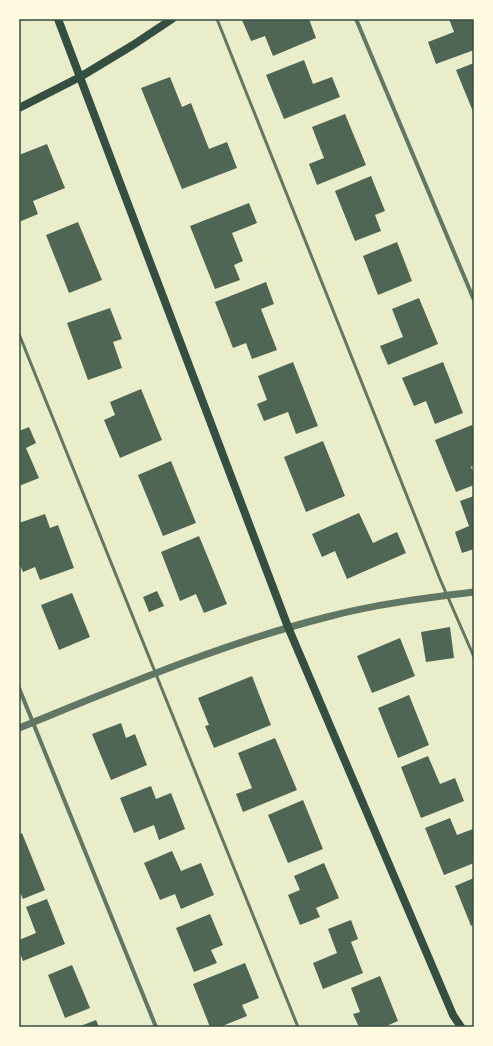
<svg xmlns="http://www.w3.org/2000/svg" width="493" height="1046" viewBox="0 0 493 1046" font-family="'PT Serif',serif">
  <rect width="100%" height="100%" fill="#e9edc9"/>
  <g fill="#4f6655">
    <path d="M 243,19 L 309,19 L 316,38 L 273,56 L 265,36 L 251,41 L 242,20 Z"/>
    <path d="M 449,19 L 474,19 L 474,50 L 436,64 L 428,42 L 454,32 Z"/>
    <path d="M 304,60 L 313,84 L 332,77 L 340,97 L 284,119 L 266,75 Z"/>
    <path d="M 474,63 L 474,114 L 456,70 Z"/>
    <path d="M 170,77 L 182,107 L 191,103 L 209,149 L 227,142 L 237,168 L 182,189 L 141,88 Z"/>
    <path d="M 345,114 L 366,165 L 317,185 L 309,164 L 324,158 L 312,127 Z"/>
    <path d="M 47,144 L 65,188 L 33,201 L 38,214 L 19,222 L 19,155 Z"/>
    <path d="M 371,176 L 385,211 L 375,215 L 381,231 L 355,241 L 335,191 Z"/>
    <path d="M 249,203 L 257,223 L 232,233 L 243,261 L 234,265 L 240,280 L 215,289 L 190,226 Z"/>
    <path d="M 78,222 L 102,280 L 69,293 L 46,235 Z"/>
    <path d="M 397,242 L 412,281 L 378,295 L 363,256 Z"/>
    <path d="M 266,282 L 274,304 L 261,309 L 277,350 L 252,359 L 246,343 L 233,348 L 215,302 Z"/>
    <path d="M 419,298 L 438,344 L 388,365 L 380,346 L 403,337 L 392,309 Z"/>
    <path d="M 110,308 L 122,339 L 113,342 L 122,368 L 88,380 L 67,323 Z"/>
    <path d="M 293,362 L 318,426 L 296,434 L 288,412 L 264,421 L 257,404 L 267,400 L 258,376 Z"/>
    <path d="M 443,362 L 463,413 L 435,424 L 426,401 L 414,406 L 402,378 Z"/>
    <path d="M 141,389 L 162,440 L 120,458 L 104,420 L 115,415 L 110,402 Z"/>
    <path d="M 472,425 L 474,430 L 474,465 L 471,467 L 474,474 L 474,485 L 456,492 L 435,440 Z"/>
    <path d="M 29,427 L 36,443 L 26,448 L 39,478 L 19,486 L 19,431 Z"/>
    <path d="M 323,441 L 345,496 L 306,512 L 284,457 Z"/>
    <path d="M 171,461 L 196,523 L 163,536 L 138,475 Z"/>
    <path d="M 474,496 L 474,549 L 462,553 L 455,532 L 469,526 L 460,501 Z"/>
    <path d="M 359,513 L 373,543 L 397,532 L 406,553 L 347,579 L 335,551 L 322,557 L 312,534 Z"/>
    <path d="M 45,514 L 50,528 L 58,525 L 74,568 L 40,580 L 35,567 L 23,572 L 19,563 L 19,523 Z"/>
    <path d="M 199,536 L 227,604 L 204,613 L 196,594 L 180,601 L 161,552 Z"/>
    <path d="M 157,591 L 164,606 L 149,612 L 143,597 Z"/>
    <path d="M 72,593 L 90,637 L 59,650 L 41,605 Z"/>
    <path d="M 450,627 L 454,658 L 426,662 L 421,632 Z"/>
    <path d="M 400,638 L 415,676 L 372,693 L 357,656 Z"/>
    <path d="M 252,676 L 271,725 L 214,748 L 205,726 L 209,725 L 198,698 Z"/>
    <path d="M 409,695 L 429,745 L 398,758 L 378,708 Z"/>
    <path d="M 121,723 L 126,738 L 135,734 L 147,765 L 111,780 L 92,734 Z"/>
    <path d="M 275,738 L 297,790 L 243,812 L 236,794 L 252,788 L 238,753 Z"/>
    <path d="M 428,756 L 440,784 L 455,778 L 464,801 L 421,818 L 401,767 Z"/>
    <path d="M 151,786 L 156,799 L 171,793 L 185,829 L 159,840 L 154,825 L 134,833 L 120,798 Z"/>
    <path d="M 303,800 L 323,849 L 288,863 L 268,815 Z"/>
    <path d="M 450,818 L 457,835 L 473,829 L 474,832 L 474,863 L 444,875 L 425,828 Z"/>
    <path d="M 22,833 L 45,890 L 23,899 L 19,890 L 19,835 Z"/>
    <path d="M 172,851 L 181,871 L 201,863 L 214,895 L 181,909 L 175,894 L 160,900 L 144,863 Z"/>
    <path d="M 324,863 L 339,898 L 316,908 L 320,917 L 300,925 L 288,895 L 300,890 L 294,876 Z"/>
    <path d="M 474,878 L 474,924 L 471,926 L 455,886 Z"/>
    <path d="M 47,899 L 65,944 L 23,961 L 19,951 L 19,940 L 36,933 L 26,907 Z"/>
    <path d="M 210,914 L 223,945 L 211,950 L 217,963 L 194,972 L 176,928 Z"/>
    <path d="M 351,920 L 358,939 L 351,942 L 363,973 L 323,989 L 313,963 L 337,953 L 328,929 Z"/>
    <path d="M 245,963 L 259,998 L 242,1005 L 247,1016 L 220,1027 L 210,1027 L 193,984 Z"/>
    <path d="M 72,965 L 90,1008 L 65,1018 L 48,975 Z"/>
    <path d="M 380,976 L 398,1021 L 384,1027 L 359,1027 L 353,1014 L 360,1012 L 351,988 Z"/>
    <path d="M 96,1020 L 99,1027 L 78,1027 Z"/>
  </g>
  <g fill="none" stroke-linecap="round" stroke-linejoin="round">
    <g stroke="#617663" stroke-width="3">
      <path d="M 217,19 L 440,579 L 474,657"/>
      <path d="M 19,334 C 111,565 206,796 298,1027"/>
    </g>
    <g stroke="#617663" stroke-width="4">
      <path d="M 356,19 L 474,300"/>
      <path d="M 19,688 L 156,1027"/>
    </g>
    <path stroke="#617663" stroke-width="7" d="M 19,728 C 120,687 221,644 327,617 C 376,604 425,598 474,592"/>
    <g stroke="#344e41" stroke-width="8">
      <path d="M 58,19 L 288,627 L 453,1015 L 461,1027"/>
      <path d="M 19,108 L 80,77 L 133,45 L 172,19"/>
    </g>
  </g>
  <rect width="493" height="1046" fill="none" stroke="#fefae0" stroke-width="40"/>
  <rect x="20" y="20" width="453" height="1006" fill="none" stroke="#344e41" stroke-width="1.5"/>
</svg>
